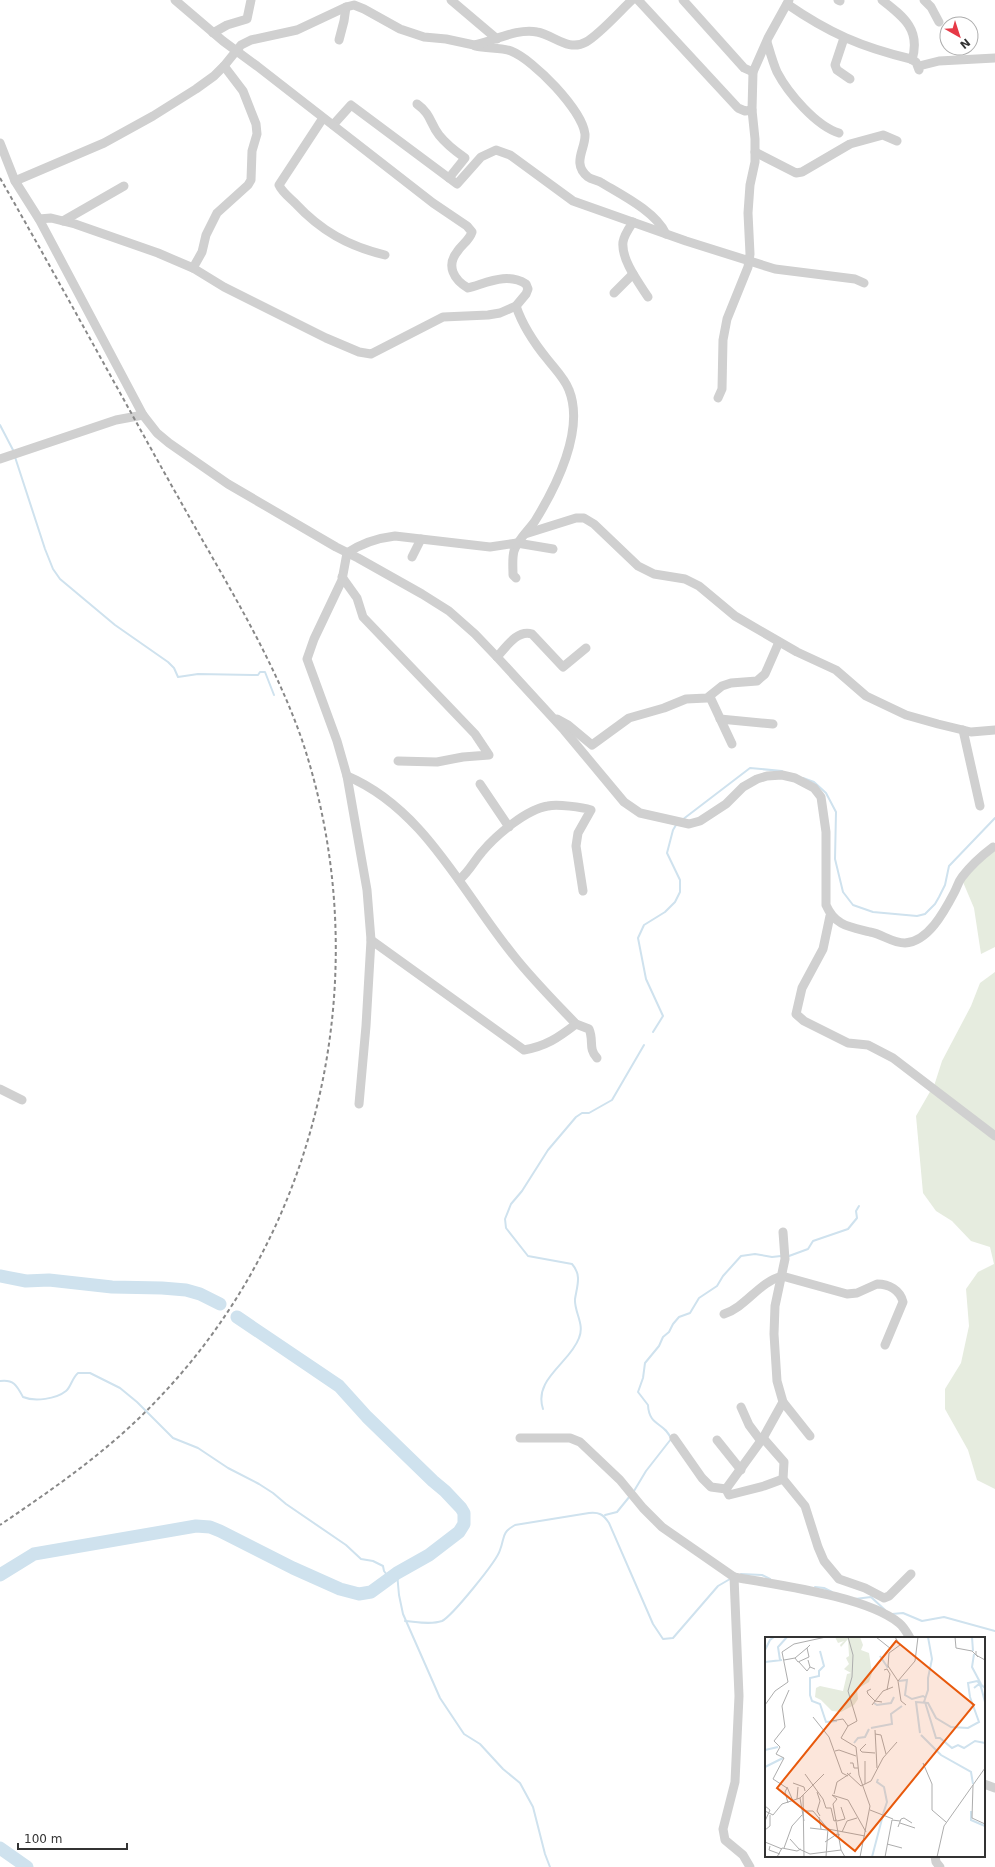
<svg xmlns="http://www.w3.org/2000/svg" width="995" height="1867" viewBox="0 0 995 1867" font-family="'DejaVu Sans',sans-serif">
  <rect width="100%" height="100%" fill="#fff"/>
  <g fill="#e6ecdf">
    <path d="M 995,849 L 995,947 L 981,954 L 974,908 L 963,882 L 970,870 Z"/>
    <path d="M 995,972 L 995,1134 L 934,1086 L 942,1061 L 971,1006 L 980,983 Z"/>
    <path d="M 931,1090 L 995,1139 L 995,1489 L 977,1480 L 968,1450 L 945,1409 L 945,1389 L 961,1363 L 969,1326 L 966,1289 L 978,1272 L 994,1264 L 990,1247 L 971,1241 L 952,1221 L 936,1211 L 923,1193 L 916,1116 Z"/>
  </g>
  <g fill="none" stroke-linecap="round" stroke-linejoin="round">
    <g stroke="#cfe2ee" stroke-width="2">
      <path d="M 0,425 L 13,450"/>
      <path d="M 15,457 L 45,549 L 53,569 L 60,579 L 115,625 L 168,662 L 174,668 L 178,677 L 198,674 L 253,675 L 258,675 L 260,672 L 265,672 L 274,695"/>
      <path d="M 803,778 L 814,782 L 826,793 L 836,812 L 835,859 L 843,892 L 853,905 L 873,912 L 917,916 L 925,914 L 935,904 L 939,897 L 945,885 L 949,866 L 995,818"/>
      <path d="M 682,820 L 750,768 L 782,771"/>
      <path d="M 653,1032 L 663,1016 L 646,979 L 638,938 L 644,925 L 665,912 L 675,902 L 680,892 L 680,880 L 667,853 L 673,830 L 676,825"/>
      <path d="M 789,1256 L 808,1249 L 813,1241 L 848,1229 L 857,1218 L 856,1211 L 859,1206"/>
      <path d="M 0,1381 C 14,1379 17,1386 23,1397 C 35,1402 56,1399 66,1391 C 71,1387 72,1378 78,1373 L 90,1373 L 120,1388 L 137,1402 L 173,1438 L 198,1448 L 228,1468 L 259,1484 L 273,1493 L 286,1504 L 346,1545 L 361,1559 L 373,1561 L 383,1566 L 384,1571 L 390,1579"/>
      <path d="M 543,1409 C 533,1379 570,1363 579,1338 C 585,1324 574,1312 575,1299 C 577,1286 582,1275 572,1264 L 528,1256 L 506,1228 L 505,1219 L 511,1204 L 522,1191 L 548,1150 L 576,1117 L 582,1113 L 589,1113 L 612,1100 L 644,1045"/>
      <path d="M 634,1491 L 646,1471 L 671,1439 C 665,1422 649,1427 648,1405 L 638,1392 L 643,1378 L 645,1363 L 659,1346 L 663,1337 L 669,1332 L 673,1324 L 679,1317 L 690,1313 L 699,1298 L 717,1286 L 723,1276 L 741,1256 L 755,1254 L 772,1257 L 781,1256"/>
      <path d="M 605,1515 L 617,1512 L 630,1496"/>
      <path d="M 397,1573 L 399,1595 L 403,1614 L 440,1698 L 464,1734 L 480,1744 L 503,1769 L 520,1783 L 533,1807 L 545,1854 L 550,1867"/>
      <path d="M 741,1574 L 762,1575 L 770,1579"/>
      <path d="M 815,1587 L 824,1588 L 832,1592"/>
      <path d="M 855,1599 L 871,1597 L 885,1610"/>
      <path d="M 892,1614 L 903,1613 L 922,1621 L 944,1617 L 995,1631"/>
      <path d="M 405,1621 C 417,1622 431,1625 442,1621 C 452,1616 497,1561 500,1550 C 505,1537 501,1533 515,1525 L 589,1513 C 599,1512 603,1514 609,1523 L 653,1624 L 663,1639 L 673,1638 L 718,1586 L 730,1579"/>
    </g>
    <g stroke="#cfe2ee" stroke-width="13">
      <path d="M 0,1276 L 26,1281 L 49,1280 L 112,1287 L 162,1288 L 186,1290 L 200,1294 L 220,1304"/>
      <path d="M 0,1575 L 34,1554 L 196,1526 L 210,1527 L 220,1531 L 293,1568 L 340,1589 L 359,1594 L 371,1592 L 397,1573 L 429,1555 L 459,1532 L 464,1524 L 464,1513 L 461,1508 L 445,1491 L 433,1481 L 367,1417 L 339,1386 L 237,1317"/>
      <path d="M 0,1848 L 27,1867"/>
    </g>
    <g stroke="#d0d0d0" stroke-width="9">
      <path d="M 451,0 L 497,39"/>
      <path d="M 638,0 L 738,108 L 745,111 L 752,110"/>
      <path d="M 683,0 L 744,68 L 753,72"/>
      <path d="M 838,0 L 840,1"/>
      <path d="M 882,0 C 904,17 921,30 912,60"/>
      <path d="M 924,0 L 931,7 L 939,22"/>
      <path d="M 787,4 C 829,33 861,47 911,59 L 916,62 L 919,70"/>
      <path d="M 213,33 L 227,25 L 247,19 L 251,0"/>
      <path d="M 844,38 L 835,65 L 837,70 L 850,79"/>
      <path d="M 339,40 L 344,21 L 346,7"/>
      <path d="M 767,42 C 770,52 773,63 777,72 C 788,93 816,126 839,133"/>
      <path d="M 475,46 C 487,49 500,47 511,51 C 534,60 582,110 585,134 C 586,149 571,163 588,177 C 592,180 598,180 602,183 C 622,195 656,212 666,234"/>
      <path d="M 919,66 L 939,61 L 995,58"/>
      <path d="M 417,104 C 432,115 429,122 439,135 C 446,144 455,151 465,158 L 449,178"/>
      <path d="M 323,118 L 279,185 C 282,192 290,198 295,203 C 321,231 348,246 385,255"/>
      <path d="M 333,125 L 351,105 L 457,184 L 481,157 L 496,150 L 510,155 L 573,201 L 686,241 L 775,269 L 855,279 L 864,283"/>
      <path d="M 0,143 L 15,181 L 39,219 L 143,415 L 157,433 L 169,443 L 228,484 L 336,547 L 358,558 L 422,594 L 449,611 L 475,634 L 497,657 L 564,730 L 624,802 L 640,813 L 689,824 L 700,821 L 726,804 L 743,787 L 757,779 L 767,776 L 782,775 L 795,778 L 814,788 L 821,797 L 826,832 L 826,905 C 835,926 850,927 870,932 C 882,934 892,943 905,943 C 928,942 944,912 954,893 C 957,888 958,882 962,877 C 971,865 981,856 993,847"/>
      <path d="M 755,152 L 796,173 L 802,172 L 850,144 L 883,135 L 897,141"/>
      <path d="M 15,181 L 104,143 L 153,116 L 196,89 L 214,76 L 224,66 L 241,45 L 251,40 L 297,30 L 346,7 L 354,5 L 364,9 L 400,29 L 424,37 L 446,39 L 474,45 C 494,41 517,28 537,32 C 554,35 568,52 586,42 C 600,34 620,11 632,0"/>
      <path d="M 39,219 L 51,218 L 75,224 L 158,253 L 193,268 L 224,287 L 326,338 L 359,352 L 371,354 L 443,317 L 488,315 L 500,313 L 516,306 L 526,294 L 528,289 L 526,284 C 507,272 487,283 468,288 C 454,280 446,266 457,252 C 462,244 469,241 472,232 L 467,226 L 433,203 L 257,66 L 223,41 L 175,0"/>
      <path d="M 63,221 L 124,186"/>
      <path d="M 633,222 C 629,228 624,235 623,242 C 621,260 639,283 648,297"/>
      <path d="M 193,268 L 202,252 L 206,235 L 217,213 L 248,185 L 251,180 L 252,151 L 257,134 L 256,124 L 243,91 L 224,66"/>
      <path d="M 614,293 L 633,274"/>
      <path d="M 718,398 L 722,389 L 723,340 L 727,319 L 748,267 L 750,254 L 748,213 L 750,185 L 755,162 L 755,139 L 752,110 L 753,72 L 768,38 L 789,0"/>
      <path d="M 0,459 L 116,420 L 143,415"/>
      <path d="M 525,534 L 576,518 L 584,518 L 594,524 L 638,566 L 654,574 L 685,579 L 699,586 L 735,616 L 797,652 L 836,670 L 866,696 L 906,715 L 938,724 L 971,732 L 995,730"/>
      <path d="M 412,557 L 421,539"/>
      <path d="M 342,577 L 357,598 L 363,617 L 475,734 L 489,755 L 463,757 L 437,762 L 398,761"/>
      <path d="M 516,578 L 513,575 C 513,567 512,558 514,551 C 518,539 528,531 535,521 C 556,487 585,430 569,390 C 565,379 555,369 548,360 C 534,343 523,327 516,306"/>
      <path d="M 497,657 C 506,647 518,629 532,634 L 563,667 L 586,648"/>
      <path d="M 710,697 L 732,744"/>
      <path d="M 557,719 L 568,725 L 592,745 L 629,718 L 664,708 L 686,699 L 707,698 L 722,686 L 731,683 L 757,681 L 765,674 L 779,642"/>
      <path d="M 720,719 L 773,724"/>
      <path d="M 963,730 L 980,806"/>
      <path d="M 347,776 C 425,809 463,894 514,956 C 533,980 555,1002 576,1024 L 589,1029 C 594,1040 588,1049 597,1058"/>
      <path d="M 480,784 L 509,827"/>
      <path d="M 459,880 C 469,872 474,861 482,852 C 496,835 527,809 548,806 C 557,804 582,807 591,810 L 578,833 L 576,846 L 583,891"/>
      <path d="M 830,916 L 823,949 L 802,988 L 796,1014 L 804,1021 L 848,1043 L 868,1045 L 893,1058 L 995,1136"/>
      <path d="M 371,940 L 524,1050 C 546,1046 558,1038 576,1024"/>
      <path d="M 0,1089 L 22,1100"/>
      <path d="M 359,1104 L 366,1026 L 371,940 L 367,890 L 347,776 L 337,741 L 307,659 L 314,639 L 342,580 L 347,553 C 362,543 378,538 395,536 L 490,547 L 517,543 L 553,549"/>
      <path d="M 724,1314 C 746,1307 759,1282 782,1276 L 847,1294 L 857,1293 L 877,1284 C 889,1284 900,1290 903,1302 L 885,1345"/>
      <path d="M 783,1402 L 810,1436"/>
      <path d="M 741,1407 L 749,1425 L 761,1441"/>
      <path d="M 520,1438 L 570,1438 L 580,1442 L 620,1480 L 643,1508 L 662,1527 L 734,1577 L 739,1696 L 735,1782 L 723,1829 L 725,1840 L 743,1855 L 750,1867"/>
      <path d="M 674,1438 L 702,1478 L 711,1487 L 726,1489"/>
      <path d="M 763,1438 L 784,1462 L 783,1479 L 805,1506 L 818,1547 L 824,1561 L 839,1579 L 865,1588 L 884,1598 L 889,1596 L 911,1574"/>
      <path d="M 717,1440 L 741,1470"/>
      <path d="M 783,1479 L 764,1486 L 729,1495 L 726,1489 L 763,1438 L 783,1402 L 777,1381 L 774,1334 L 775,1306 L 785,1259 L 783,1232"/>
      <path d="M 734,1577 C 777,1585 866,1596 899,1623 C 904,1627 907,1633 910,1638"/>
      <path d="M 984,1784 L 995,1788"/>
      <path d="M 935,1856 L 936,1862 L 940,1867"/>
    </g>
    <path stroke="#888" stroke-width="2" stroke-dasharray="4 3" stroke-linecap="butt" d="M 0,178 C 62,286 121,396 182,504 C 225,581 273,657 302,740 C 378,967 324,1226 158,1399 C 111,1449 56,1487 0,1525"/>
  </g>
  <g transform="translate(765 1637)">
    <rect width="220" height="220" fill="#fff"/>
    <path d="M 70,0 L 95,0 L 98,8 L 96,13 L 104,16 L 107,36 L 104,45 L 92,52 L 93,62 L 89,68 L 76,75 L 67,74 L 56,63 L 50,60 L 51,51 L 55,49 L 78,54 L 82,37 L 86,36 L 79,32 L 84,27 L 81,21 L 84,19 L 83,2 L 76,10 L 75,8 L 79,4 L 73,6 Z" fill="#e6ecdf"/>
    <path fill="none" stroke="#cfe2ee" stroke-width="2" d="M 207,0 L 208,14M 0,13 L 5,3 L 9,0M 55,14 L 59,29 L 54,34 L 54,39 L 45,41 L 45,58 L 47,64 L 55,67 L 61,85 L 72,84M 209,17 L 207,30 L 216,47M 115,19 L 123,31M 15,23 L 13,10 L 22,0M 0,25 L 17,23M 134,44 L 142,43 L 140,58 L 147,62 L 158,59 L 161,61M 209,51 L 214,47 L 216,50 L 220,65M 159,65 L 163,53 L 163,41 L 167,22 L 163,0M 160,65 L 171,101 L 175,101 L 187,111 L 193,108 L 199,111 L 210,104 L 220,106M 109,66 L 112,68 L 126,66 L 129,60M 106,91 L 127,87 L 126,77 L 137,69M 155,96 L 151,65 L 163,66 L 171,81 L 186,90 L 203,91 L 214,85 L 205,60 L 203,46 L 212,44 L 220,51M 156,98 L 176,118 L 206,135 L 208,147M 89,106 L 93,101 L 100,100 L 104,92M 0,113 L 13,110M 0,130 L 18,121M 113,142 L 112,145 L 119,150 L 122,165 L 118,177M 206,174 L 206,183 L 220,189M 107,220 L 118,178"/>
    <path fill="none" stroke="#adadad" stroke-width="1" d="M 111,0 L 126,12M 130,0 L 135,8 L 124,16 L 123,29 L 133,44M 190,0 L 191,11 L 207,14 L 213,20M 211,14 L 211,18 L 220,23M 30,21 L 33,25 L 44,20 L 42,11 L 45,8M 19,23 L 30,21 L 42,11M 43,23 L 45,30 L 50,32M 34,25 L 42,34 L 45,30M 119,33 L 122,32 L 125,37 L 122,53M 106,52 L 102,54 L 103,57 L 110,64 L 117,65M 0,68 L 10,54 L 23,45 L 17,15 L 29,7 L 61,0M 107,68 L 118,54 L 128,50M 141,68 L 136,64 L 133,44 L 150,24 L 153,0M 48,80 L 64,100 L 77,136 L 83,139M 66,84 L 78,82 L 83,89 L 76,101 L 91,110 L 94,138 L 105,169 L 95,220M 83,89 L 92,84 L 83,54 L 87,40 L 88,18 L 83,0M 110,93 L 112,131M 110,97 L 116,98 L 121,117M 101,107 L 95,113 L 97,115 L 110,116M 70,114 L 74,113 L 91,119M 100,124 L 100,147M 85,126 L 88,126 L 89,131 L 93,131M 158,126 L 167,147 L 167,173 L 181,185M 82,136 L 96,149 L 106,144 L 118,121 L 132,105M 40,137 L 58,162 L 61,171 L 66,171 L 69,184 L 72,183M 28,146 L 39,150 L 40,154M 208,148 L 207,181 L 220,187M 22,150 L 28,164M 22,151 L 8,142 L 19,121 L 11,117 L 15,110 L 9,104 L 20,90 L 17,69 L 24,53M 22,151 L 20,155 L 23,166M 52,155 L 55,164 L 52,174 L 55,179M 69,157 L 72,145 L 86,136M 38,158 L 39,220M 35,161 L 39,184M 32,162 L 33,150M 0,169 L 5,173 L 0,184M 105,173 L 128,182M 0,174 L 8,178 L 17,167 L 35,161 L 59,137M 40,174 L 48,174 L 63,192 L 100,199M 54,180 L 56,192M 72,184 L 80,182 L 76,170M 135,186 L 150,191M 133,190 L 136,182 L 139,181 L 147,186M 45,191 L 62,193M 0,193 L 5,189 L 5,178M 77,195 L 82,184 L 92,181M 25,202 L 34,212 L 45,217 L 76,213M 0,205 L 17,212M 60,205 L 72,197 L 75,198M 122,207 L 137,211M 5,209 L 4,213 L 15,217M 19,211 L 27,189 L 37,178M 12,220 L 17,211 L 32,214 L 36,212M 61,220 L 63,191M 80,220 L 76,213 L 68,167 L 72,162 L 67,158 L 83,163 L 101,195M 120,220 L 127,183 L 135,184M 172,220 L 179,189 L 220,131"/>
    <path fill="#e8590c" fill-opacity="0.15" stroke="#e8590c" stroke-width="2" d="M 131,4 L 209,68 L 90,214 L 12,151 Z"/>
    <rect width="220" height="220" fill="none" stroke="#333" stroke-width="2"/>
  </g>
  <g transform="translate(959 36) rotate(141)"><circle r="19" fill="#ffffff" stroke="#adadad"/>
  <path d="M0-3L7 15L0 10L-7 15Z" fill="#e63946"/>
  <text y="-6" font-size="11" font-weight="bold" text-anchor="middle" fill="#333333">N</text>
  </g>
  <path d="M18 1843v6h109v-6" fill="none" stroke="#333333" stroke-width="2"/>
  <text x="24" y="1843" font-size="12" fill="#333333" stroke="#ffffff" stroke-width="3" paint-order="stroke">100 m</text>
</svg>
